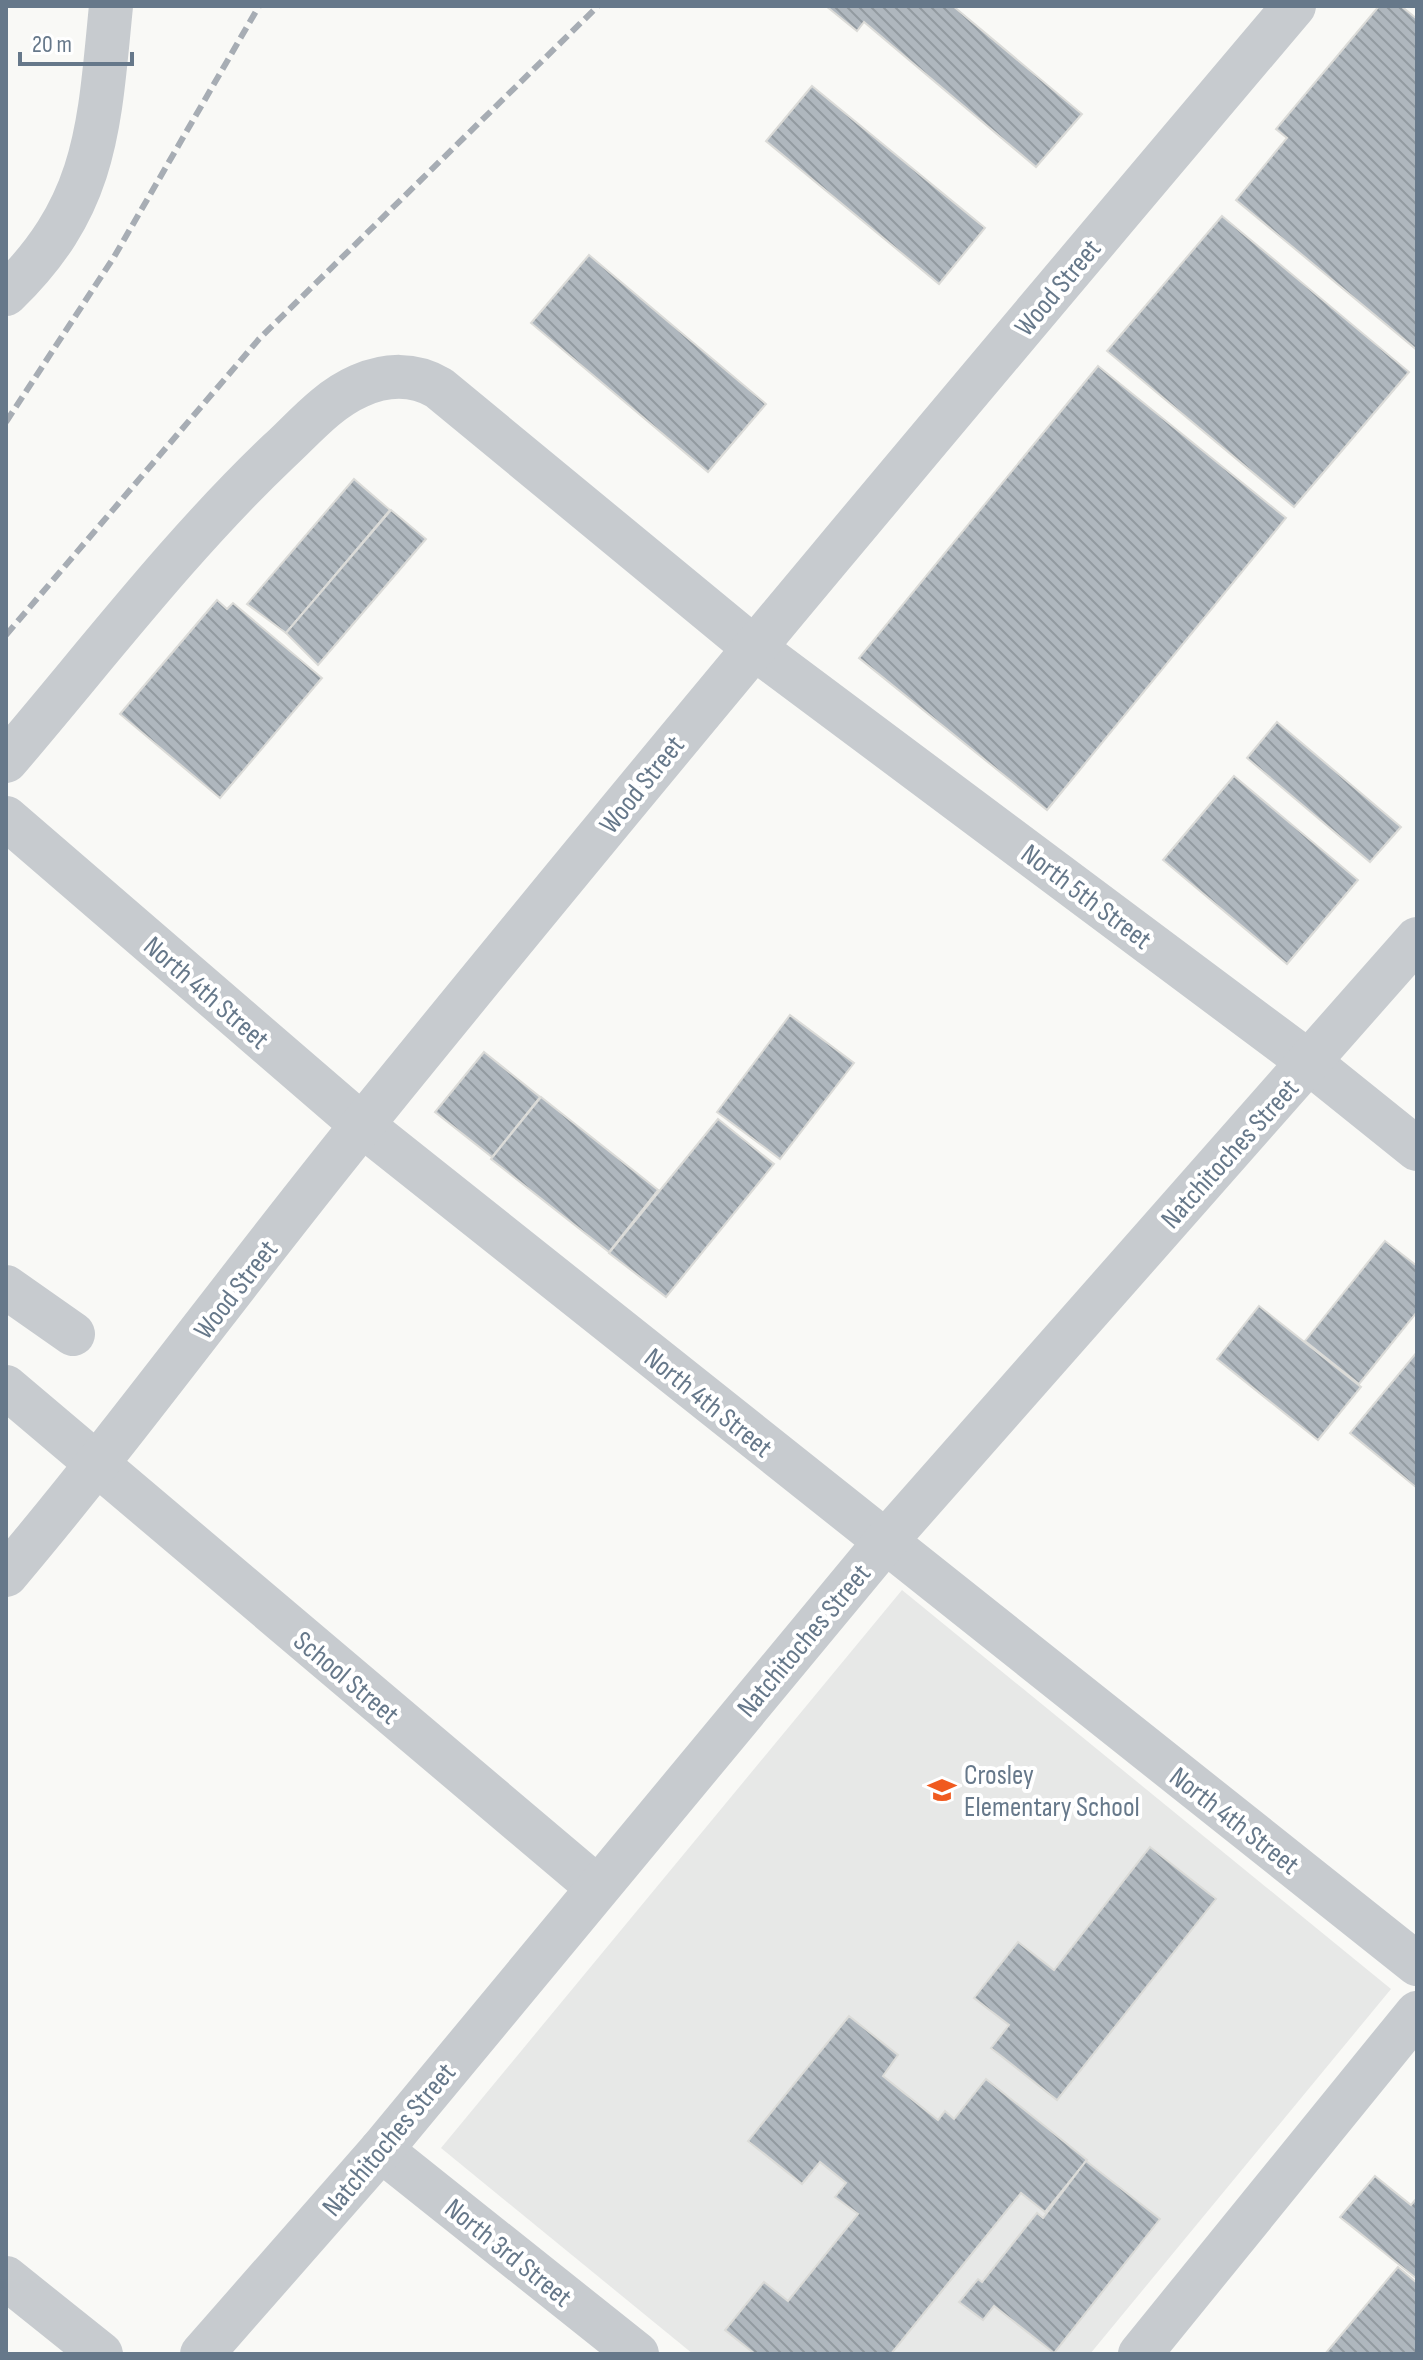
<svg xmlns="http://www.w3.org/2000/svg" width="1423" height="2360" viewBox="0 0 1423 2360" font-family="'Sofia Sans Condensed',sans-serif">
  <defs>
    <pattern id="building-back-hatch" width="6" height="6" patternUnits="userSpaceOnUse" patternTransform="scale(2)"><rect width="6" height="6" fill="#afb7be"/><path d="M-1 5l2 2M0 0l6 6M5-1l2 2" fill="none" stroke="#929aa0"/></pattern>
  </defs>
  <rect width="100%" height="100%" fill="#f9f9f6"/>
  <path fill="#e7e8e7" d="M 902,1590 L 1391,1989 L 1090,2354 L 693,2354 L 441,2148 Z"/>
  <g fill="url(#building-back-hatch)" stroke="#dbdbd8" stroke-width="2">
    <path d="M 826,6 L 953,6 L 1082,114 L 1036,167 L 864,22 L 857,31 Z"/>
    <path d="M 1379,6 L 1401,6 L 1417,19 L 1417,350 L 1236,200 L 1287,138 L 1276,129 Z"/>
    <path d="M 812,86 L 985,228 L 939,284 L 766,141 Z"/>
    <path d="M 1222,216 L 1409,372 L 1294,507 L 1107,351 Z"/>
    <path d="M 589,255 L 766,404 L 708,472 L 531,323 Z"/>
    <path d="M 1098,366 L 1286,518 L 1047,810 L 859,658 Z"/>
    <path d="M 354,479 L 390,510 L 286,633 L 247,604 Z"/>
    <path d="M 391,510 L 426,539 L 318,665 L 286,633 Z"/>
    <path d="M 217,600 L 227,609 L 233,603 L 322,678 L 220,798 L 120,714 Z"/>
    <path d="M 1277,722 L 1401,827 L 1370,862 L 1247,758 Z"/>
    <path d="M 1234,776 L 1358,880 L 1287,964 L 1163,860 Z"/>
    <path d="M 790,1015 L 854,1063 L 780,1159 L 717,1112 Z"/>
    <path d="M 484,1052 L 540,1097 L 492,1157 L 435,1112 Z"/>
    <path d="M 541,1097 L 658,1190 L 609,1252 L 491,1159 Z"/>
    <path d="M 718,1119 L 774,1164 L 666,1297 L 609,1253 Z"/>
    <path d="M 1385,1241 L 1417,1266 L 1417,1312 L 1359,1384 L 1305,1341 Z"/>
    <path d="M 1259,1306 L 1361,1387 L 1318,1440 L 1217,1359 Z"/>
    <path d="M 1417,1352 L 1417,1488 L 1350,1433 Z"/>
    <path d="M 1150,1847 L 1216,1899 L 1057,2100 L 991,2048 L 1009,2025 L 974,1998 L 1018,1942 L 1054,1970 Z"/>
    <path d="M 849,2016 L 898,2055 L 883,2076 L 938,2120 L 945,2111 L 954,2119 L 986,2079 L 1087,2160 L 1045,2212 L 1021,2193 L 891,2354 L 755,2354 L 725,2330 L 764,2282 L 788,2301 L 858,2214 L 835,2197 L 846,2183 L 820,2162 L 802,2184 L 748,2141 Z"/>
    <path d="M 1086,2161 L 1160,2219 L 1054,2353 L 994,2306 L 983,2320 L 959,2302 L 978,2279 L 982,2282 L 1037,2213 L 1043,2218 Z"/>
    <path d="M 1375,2176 L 1411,2205 L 1417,2198 L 1417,2279 L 1340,2217 Z"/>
    <path d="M 1398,2267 L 1417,2283 L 1417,2354 L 1325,2354 Z"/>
  </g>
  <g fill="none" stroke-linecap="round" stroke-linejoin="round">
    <g stroke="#c7cbcf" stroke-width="44">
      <path d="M 6,294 C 98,205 99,126 111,6"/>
      <path d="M 6,761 C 95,657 180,545 279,451 C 304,428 327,400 359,386 C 386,374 414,373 439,388 L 753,647 L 1310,1063 L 1417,1149"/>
      <path d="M 6,818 L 362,1125 L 1417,1964"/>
      <path d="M 6,1287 L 73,1334"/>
      <path d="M 6,1387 L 597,1887"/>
      <path d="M 6,1575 C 131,1427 244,1270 367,1119 C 671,744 982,375 1294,6"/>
      <path d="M 381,2150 L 637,2354"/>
      <path d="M 6,2278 L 101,2354"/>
      <path d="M 202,2354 L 381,2150 L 885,1542 L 1417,939"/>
      <path d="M 1140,2354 L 1417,2013"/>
    </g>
    <g stroke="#a7adb4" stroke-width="6" stroke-dasharray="12 6" stroke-linecap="butt">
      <path d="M 6,422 L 114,257 L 259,6"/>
      <path d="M 6,635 L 259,339 L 598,6"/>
    </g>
  </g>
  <defs>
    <symbol id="school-bare" viewBox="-9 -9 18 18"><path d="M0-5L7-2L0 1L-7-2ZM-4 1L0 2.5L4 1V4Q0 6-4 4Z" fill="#f05a1f" stroke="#fff" stroke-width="2.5" paint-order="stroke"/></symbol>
  </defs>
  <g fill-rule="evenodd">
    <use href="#school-bare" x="922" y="1770" width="40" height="40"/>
  </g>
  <g text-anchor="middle" stroke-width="8" stroke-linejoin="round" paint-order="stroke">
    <g font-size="28" fill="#66788a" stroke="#fff">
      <text transform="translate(1057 287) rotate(-50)" y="10">Wood Street</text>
      <text transform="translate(641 784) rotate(-51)" y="10">Wood Street</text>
      <text transform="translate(1087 896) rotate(37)" y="10">North 5th Street</text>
      <text transform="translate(207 992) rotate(41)" y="10">North 4th Street</text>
      <text transform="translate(1229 1153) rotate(-48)" y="10">Natchitoches Street</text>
      <text transform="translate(235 1289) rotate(-52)" y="10">Wood Street</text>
      <text transform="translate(709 1402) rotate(39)" y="10">North 4th Street</text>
      <text transform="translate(803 1640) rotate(-50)" y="10">Natchitoches Street</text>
      <text transform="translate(347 1677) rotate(40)" y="10">School Street</text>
      <text transform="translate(1235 1820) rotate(38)" y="10">North 4th Street</text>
      <text transform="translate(388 2139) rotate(-50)" y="10">Natchitoches Street</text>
      <text transform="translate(509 2252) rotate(39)" y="10">North 3rd Street</text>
    </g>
    <g font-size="28" fill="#66788a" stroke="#fff" text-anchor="start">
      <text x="964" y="1784">Crosley<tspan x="964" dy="32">Elementary School</tspan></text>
    </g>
  </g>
  <rect width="1423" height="2360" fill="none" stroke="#66788a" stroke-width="16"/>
  <path d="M20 52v12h112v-12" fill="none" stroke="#66788a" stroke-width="4"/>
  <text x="32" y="52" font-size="24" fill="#66788a" stroke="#ffffff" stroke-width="6" paint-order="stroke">20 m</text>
</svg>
